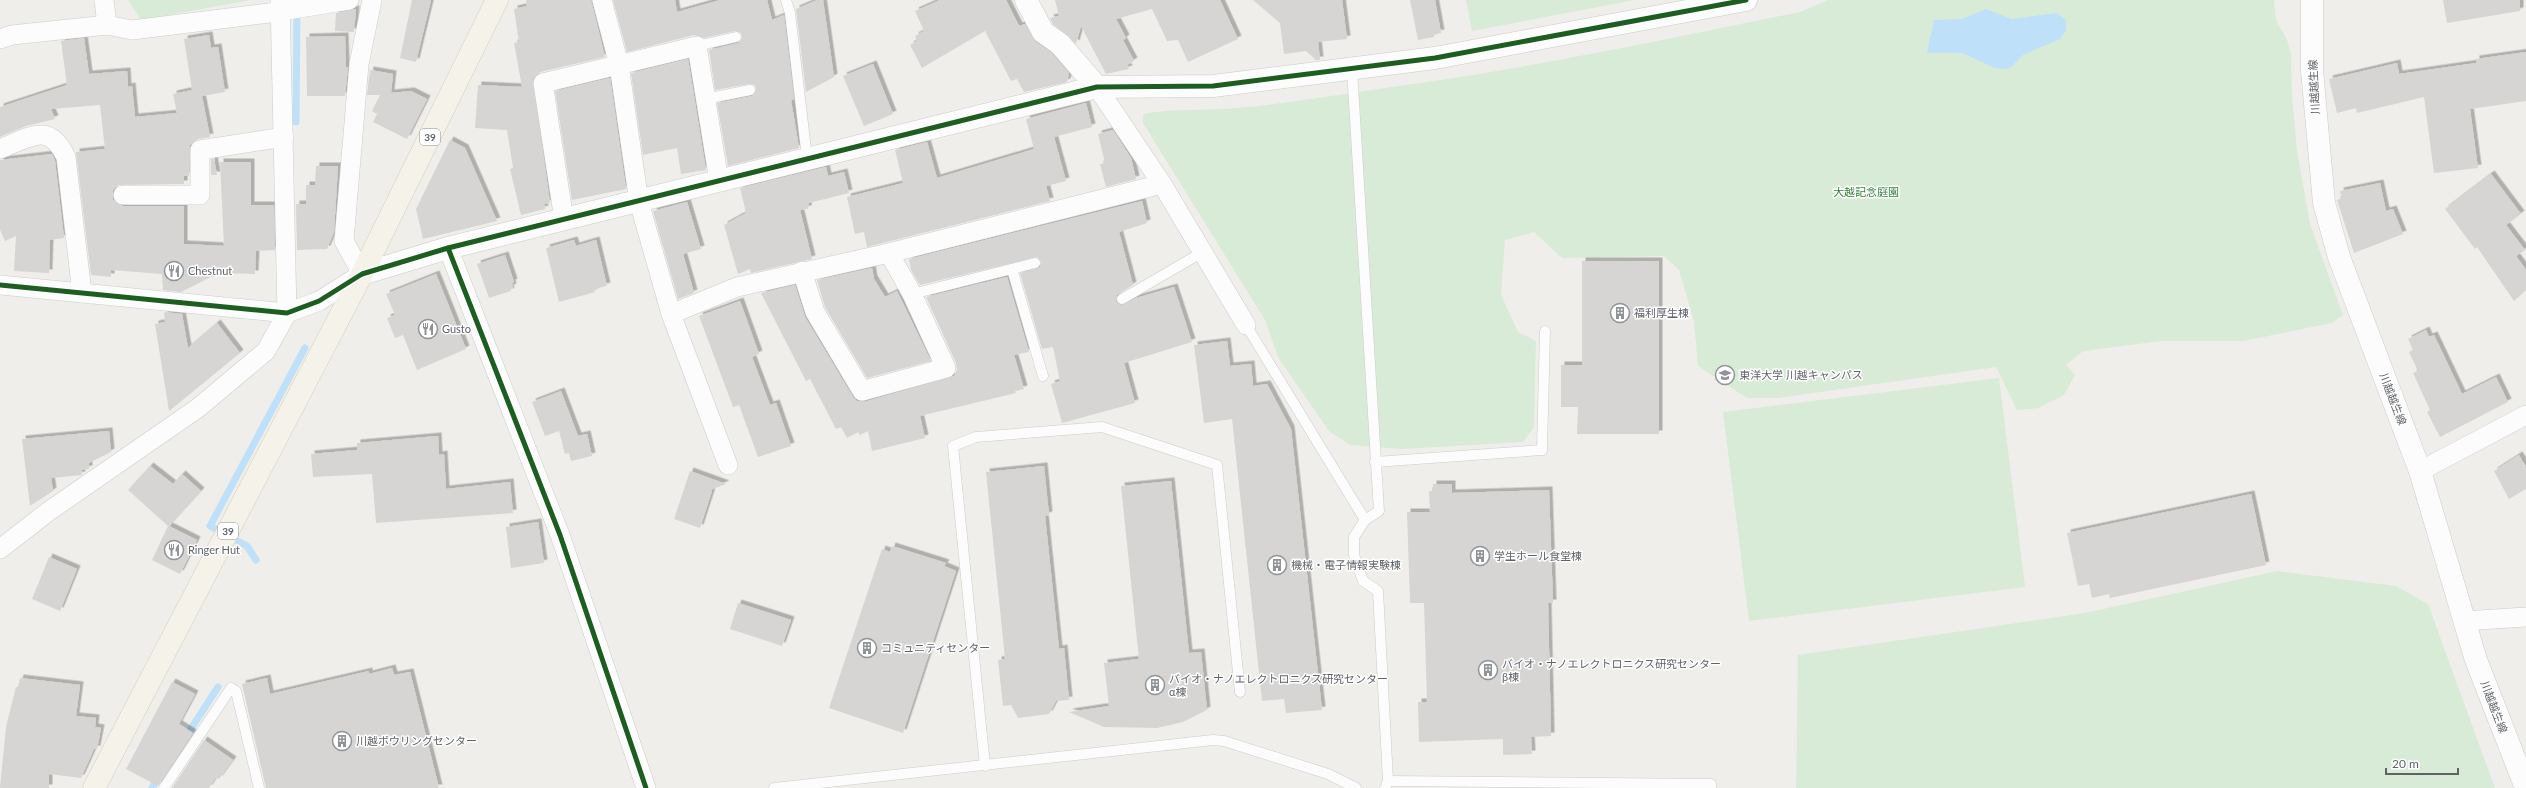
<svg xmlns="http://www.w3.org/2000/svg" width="2526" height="788" viewBox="0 0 2526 788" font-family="Lato,'Noto Sans JP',sans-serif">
  <defs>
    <filter id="shadow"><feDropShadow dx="3.5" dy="-3.5" stdDeviation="0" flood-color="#0004"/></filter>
  </defs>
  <rect width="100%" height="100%" fill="#efeeea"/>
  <g fill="#d8ebd6">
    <path d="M 128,0 L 251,0 L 141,20 Z"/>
    <path d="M 1466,0 L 1635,0 L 1472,31 Z"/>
    <path d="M 1828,0 L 2274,0 L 2276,20 L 2287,40 L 2291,53 L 2292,97 L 2297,151 L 2310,224 L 2343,315 L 2332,323 L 2243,341 L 2162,341 L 2083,351 L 2066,365 L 2075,375 L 2064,395 L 2038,408 L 2017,410 L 1996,367 L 1778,398 L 1747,398 L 1698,366 L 1694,321 L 1679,270 L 1664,256 L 1562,258 L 1534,232 L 1505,240 L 1501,295 L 1518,332 L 1536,341 L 1534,427 L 1523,442 L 1402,449 L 1350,445 L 1329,431 L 1279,359 L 1265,320 L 1143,123 L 1143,114 C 1173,108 1205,111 1236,108 C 1288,104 1340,94 1392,87 C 1529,69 1664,39 1800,12 Z"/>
    <path d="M 1999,378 L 2025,587 L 1749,621 L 1723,412 Z"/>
    <path d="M 2277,571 L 2396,586 L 2428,604 L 2495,788 L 1796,788 L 1798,655 L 2085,613 Z"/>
  </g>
  <path fill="#bfe0f9" d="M 1986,9 L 2012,19 L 2057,13 L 2066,20 L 2066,30 L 2060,39 L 2023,55 L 2010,68 L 2006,69 L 1995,68 L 1962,53 L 1927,53 L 1934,20 L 1962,19 Z"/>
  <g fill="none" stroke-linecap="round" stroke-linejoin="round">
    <g stroke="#bfe0f9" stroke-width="7">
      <path d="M 296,122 L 297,8"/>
      <path d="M 256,560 L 247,546 L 210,526 L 305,348"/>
      <path d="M 185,738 L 218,687"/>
      <path d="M 152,788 L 159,776"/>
    </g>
  </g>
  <g fill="#d6d5d3" filter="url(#shadow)">
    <path d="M 412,0 L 431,0 L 416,62 L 400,58 Z"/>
    <path d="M 526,0 L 591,0 L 605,57 L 540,72 L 533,79 L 550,203 L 544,204 L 545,209 L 521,215 L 510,169 L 513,168 L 507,130 L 475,128 L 478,85 L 522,87 L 514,43 L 519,42 L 514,9 L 527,6 Z"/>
    <path d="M 613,0 L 675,0 L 677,12 L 720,0 L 767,0 L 772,20 L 784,15 L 794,99 L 791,100 L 799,148 L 728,166 L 717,103 L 752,96 L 756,89 L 755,85 L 749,84 L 715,90 L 709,50 L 738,43 L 742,39 L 741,33 L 735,31 L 704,38 L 694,35 L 627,52 Z"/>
    <path d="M 817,0 L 823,0 L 834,77 L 806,92 L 796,9 Z"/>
    <path d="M 940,0 L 1006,0 L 1019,26 L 1025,24 L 1036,42 L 1052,53 L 1069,73 L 1067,82 L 1024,92 L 1017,79 L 1011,81 L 985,31 L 922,68 L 910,45 L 917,41 L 915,36 L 924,31 L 915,11 Z"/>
    <path d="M 1055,0 L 1220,0 L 1238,39 L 1188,62 L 1178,40 L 1167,41 L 1152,9 L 1116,19 L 1126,38 L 1123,40 L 1134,61 L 1127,65 L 1129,69 L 1106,74 L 1081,26 L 1076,44 L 1053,24 L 1050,18 L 1059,16 Z"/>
    <path d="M 1253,0 L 1342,0 L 1347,39 L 1318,42 L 1320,60 L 1316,60 L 1306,51 L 1284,54 L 1280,23 Z"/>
    <path d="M 1410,0 L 1435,0 L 1441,33 L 1434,34 L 1434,37 L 1418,40 Z"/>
    <path d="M 2443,0 L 2520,0 L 2520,11 L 2447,23 Z"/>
    <path d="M 356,9 L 354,32 L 335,31 L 336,13 Z"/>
    <path d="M 209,35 L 211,48 L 218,47 L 225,92 L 202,96 L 210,137 L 198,139 L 190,145 L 189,176 L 184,176 L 184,184 L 118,185 L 113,190 L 113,200 L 123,206 L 184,206 L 184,244 L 224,246 L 220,162 L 251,162 L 251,205 L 274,205 L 275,250 L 256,251 L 255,274 L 219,273 L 181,292 L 163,290 L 162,274 L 111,270 L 111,277 L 91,275 L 76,152 L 105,149 L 100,105 L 51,109 L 55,119 L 26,126 L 0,137 L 0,107 L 67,85 L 61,41 L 84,38 L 89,74 L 127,71 L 128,87 L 132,86 L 135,117 L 177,113 L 173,94 L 192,90 L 184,39 Z"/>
    <path d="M 345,36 L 346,67 L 348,67 L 345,96 L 307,96 L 306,37 Z"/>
    <path d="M 2526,52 L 2526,101 L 2470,109 L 2478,168 L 2434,173 L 2424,97 L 2357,113 L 2356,108 L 2337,113 L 2329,79 L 2397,63 L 2399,74 L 2476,63 L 2476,59 Z"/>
    <path d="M 688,59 L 706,170 L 681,174 L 677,148 L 643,155 L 631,73 Z"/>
    <path d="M 873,64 L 893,114 L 864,126 L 843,76 Z"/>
    <path d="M 370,70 L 393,74 L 391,93 L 411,91 L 427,99 L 407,139 L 373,122 L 377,114 L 372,111 L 380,95 L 367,95 Z"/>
    <path d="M 610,78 L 626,189 L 572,200 L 555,91 Z"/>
    <path d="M 1086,103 L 1092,127 L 1054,137 L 1066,181 L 1046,186 L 1050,201 L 867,247 L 864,232 L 855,234 L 847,197 L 903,183 L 895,150 L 927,142 L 937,178 L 1034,149 L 1026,119 Z"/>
    <path d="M 1113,130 L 1131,158 L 1136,179 L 1106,187 L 1100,164 L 1105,163 L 1098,134 Z"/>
    <path d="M 450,140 L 465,148 L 497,221 L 423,239 L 416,209 Z"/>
    <path d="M 52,154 L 55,161 L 64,238 L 50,240 L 49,273 L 14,271 L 16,236 L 5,241 L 0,230 L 0,160 Z"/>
    <path d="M 211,159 L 214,159 L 217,175 L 211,175 Z"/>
    <path d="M 316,166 L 338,166 L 334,232 L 327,249 L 297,250 L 296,204 L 306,204 L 306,185 L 315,185 Z"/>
    <path d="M 826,167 L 828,176 L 844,172 L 849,193 L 809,203 L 808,209 L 800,210 L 812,259 L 751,273 L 750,269 L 738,274 L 724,225 L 746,213 L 740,188 Z"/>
    <path d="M 2491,174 L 2521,214 L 2506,225 L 2525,250 L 2516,256 L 2526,270 L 2526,290 L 2514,301 L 2477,247 L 2475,249 L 2445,209 Z"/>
    <path d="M 2380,183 L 2386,211 L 2393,209 L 2403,234 L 2354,253 L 2337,200 L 2342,198 L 2340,191 Z"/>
    <path d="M 1142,201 L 1147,223 L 1119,232 L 1133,285 L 1117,295 L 1116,302 L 1122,305 L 1136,298 L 1174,287 L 1192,342 L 1124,363 L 1135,403 L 1062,423 L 1051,384 L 1060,381 L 1053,347 L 1042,349 L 1020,273 L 1040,267 L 1041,262 L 1037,257 L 920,285 L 911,270 L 909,259 Z"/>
    <path d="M 687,202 L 701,249 L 683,254 L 694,293 L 678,299 L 653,211 Z"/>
    <path d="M 574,240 L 576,246 L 596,240 L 607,286 L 594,289 L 595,292 L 559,302 L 546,248 Z"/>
    <path d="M 505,255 L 514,282 L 512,283 L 513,287 L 510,288 L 511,291 L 489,298 L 477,264 Z"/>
    <path d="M 1582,261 L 1659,261 L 1659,434 L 1577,434 L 1578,407 L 1561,407 L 1561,365 L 1582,365 Z"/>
    <path d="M 872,268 L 874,279 L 885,297 L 897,291 L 931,361 L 867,378 L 825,307 L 817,280 Z"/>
    <path d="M 436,274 L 466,349 L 417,370 L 403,335 L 395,338 L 387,318 L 395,315 L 386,294 Z"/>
    <path d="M 1007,277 L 1029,352 L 1014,355 L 1024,389 L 1015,391 L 1016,393 L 920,416 L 925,438 L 872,451 L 868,431 L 860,435 L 858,432 L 847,438 L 841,427 L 836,429 L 810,379 L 806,381 L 761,293 L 795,285 L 805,317 L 853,397 L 857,401 L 864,402 L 954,376 L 957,370 L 956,363 L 926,297 Z"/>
    <path d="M 740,301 L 759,354 L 752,357 L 770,405 L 776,403 L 791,446 L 758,457 L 739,405 L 733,407 L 699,316 Z"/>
    <path d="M 164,312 L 182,314 L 188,348 L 217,323 L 240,353 L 169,411 L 155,324 L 165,322 Z"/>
    <path d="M 2426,330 L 2429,337 L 2434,335 L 2462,394 L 2496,377 L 2508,402 L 2440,437 L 2427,412 L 2430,410 L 2413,373 L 2418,371 L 2409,352 L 2413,350 L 2408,339 Z"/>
    <path d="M 1227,341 L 1230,366 L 1251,364 L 1253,386 L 1267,384 L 1291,429 L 1322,710 L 1286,713 L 1284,699 L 1262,701 L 1232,419 L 1204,423 L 1194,345 Z"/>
    <path d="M 561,391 L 578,436 L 587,434 L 592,456 L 571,461 L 569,453 L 565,454 L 559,431 L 545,436 L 532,402 Z"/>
    <path d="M 109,431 L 111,452 L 89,463 L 89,469 L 81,470 L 82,475 L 51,478 L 53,491 L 30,506 L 22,439 Z"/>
    <path d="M 438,436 L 439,455 L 444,454 L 446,489 L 510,482 L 513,513 L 376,523 L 372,474 L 313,477 L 311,454 L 357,450 L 357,443 Z"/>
    <path d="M 2519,455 L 2526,467 L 2526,489 L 2509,499 L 2494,471 Z"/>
    <path d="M 150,466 L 173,484 L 182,474 L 201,491 L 169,526 L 197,540 L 180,574 L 152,560 L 168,526 L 128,490 Z"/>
    <path d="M 1044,466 L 1049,515 L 1045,516 L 1059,649 L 1064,648 L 1069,700 L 1056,701 L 1049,714 L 1018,718 L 1011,705 L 1003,706 L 998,660 L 1005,659 L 986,472 Z"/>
    <path d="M 690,471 L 726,484 L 710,490 L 712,491 L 700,528 L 674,519 Z"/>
    <path d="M 1171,481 L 1189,653 L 1201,652 L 1207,710 L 1183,722 L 1157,728 L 1104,727 L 1069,712 L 1109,706 L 1104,663 L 1139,659 L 1121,486 Z"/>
    <path d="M 1433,484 L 1452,484 L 1452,493 L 1549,490 L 1553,603 L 1548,603 L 1551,736 L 1531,737 L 1532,754 L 1503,755 L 1503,739 L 1419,742 L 1418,702 L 1427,702 L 1424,603 L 1410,603 L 1407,512 L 1430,512 L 1429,491 L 1433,491 Z"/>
    <path d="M 2251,494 L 2266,565 L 2110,598 L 2109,594 L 2092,598 L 2089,584 L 2078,586 L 2067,533 Z"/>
    <path d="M 538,522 L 544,563 L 511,568 L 506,527 Z"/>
    <path d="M 892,546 L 946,563 L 944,566 L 956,571 L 903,733 L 829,708 L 882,549 L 890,552 Z"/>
    <path d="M 49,557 L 77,569 L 60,611 L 32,599 Z"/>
    <path d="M 738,603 L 791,620 L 782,646 L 730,629 Z"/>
    <path d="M 392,668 L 394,675 L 410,672 L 439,788 L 266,788 L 242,684 L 267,678 L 270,694 L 369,671 L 369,674 Z"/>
    <path d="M 20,678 L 80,685 L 76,716 L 96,718 L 95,727 L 101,728 L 97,749 L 94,749 L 81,778 L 49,774 L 49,788 L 0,788 L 6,727 L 16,687 L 18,687 Z"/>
    <path d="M 172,682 L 195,694 L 179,724 L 193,733 L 158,786 L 126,769 Z"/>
    <path d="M 204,740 L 233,760 L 219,779 L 216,777 L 209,788 L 172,788 Z"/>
  </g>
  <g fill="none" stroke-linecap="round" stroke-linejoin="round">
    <defs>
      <g id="lane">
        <path d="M 786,0 L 790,13 L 807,158"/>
        <path d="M 697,46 L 736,37"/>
        <path d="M 1352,69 L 1379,511 L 1365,520 L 1354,537 L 1354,555 L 1363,581 L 1378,591 L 1388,781 L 1385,788"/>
        <path d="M 705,99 L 750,90"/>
        <path d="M 1012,269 L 1043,376"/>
        <path d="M 912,294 L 1035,263"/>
        <path d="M 1122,299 L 1203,252"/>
        <path d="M 1246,325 L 1365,520"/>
        <path d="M 1375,462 L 1542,450 L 1545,331"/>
        <path d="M 985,766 L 953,446 L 976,437 L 1102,427 L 1217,465 L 1240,692"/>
        <path d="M 1388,781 L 1711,784 L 1711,788"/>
        <path d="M 164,788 L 231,688 L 236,691 L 259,788"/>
        <path d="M 774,788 L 1213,740 L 1224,741 L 1328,774 L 1356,788"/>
      </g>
      <g id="street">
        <path d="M 104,0 L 107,25 L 132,30 L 269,13 L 349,0"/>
        <path d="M 602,0 L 619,65 L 639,202 L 671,314 L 728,465"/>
        <path d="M 0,39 L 12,35 L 107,25"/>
        <path d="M 1097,87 L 1162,184 L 1246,325"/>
        <path d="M 0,149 C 30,137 49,121 66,157 L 82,293"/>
        <path d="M 123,195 L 200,195 L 200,150 L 284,137"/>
        <path d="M 564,220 L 543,83 L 697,46 L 719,181"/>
        <path d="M 448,248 L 560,535 L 646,788"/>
        <path d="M 802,271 L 815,312 L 862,391 L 946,368 L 912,294 L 889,253"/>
        <path d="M 0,285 L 287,313 L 319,301 L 362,274 L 344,241 L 359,64 L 372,0"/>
        <path d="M 671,314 L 737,287 L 889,253 L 1162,184"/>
        <path d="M 2420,471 L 2526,415"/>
        <path d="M 0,549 L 49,511 L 198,408 L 266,351 L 287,313 L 280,0"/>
        <path d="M 2464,621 L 2526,617"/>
      </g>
      <g id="secondary">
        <path d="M 1026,0 L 1043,32 L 1060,44 L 1097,87"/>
        <path d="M 2312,0 L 2312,70 L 2324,203 L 2339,257 L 2420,471 L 2476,660 L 2526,788"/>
        <path d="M 362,274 L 448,248 L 1097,87 L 1213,86 L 1435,58 L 1746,0"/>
      </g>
      <path id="primary" d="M 94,788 L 362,274 L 497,0"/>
    </defs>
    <use href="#lane" stroke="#cbcccc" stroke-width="11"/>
    <use href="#street" stroke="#cbcccc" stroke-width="20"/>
    <use href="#secondary" stroke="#cacacb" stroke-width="23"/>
    <use href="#primary" stroke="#d7ceb8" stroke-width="23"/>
    <use href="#lane" stroke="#fdfcfc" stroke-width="10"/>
    <use href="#street" stroke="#fdfcfc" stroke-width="19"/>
    <use href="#secondary" stroke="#fdfcfc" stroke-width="22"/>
    <use href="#primary" stroke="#f4f2e9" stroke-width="22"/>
    <defs>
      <g id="cycleway">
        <path d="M 448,248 L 560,535 L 646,788"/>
        <path d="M 0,285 L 287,313 L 319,301 L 362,274 L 448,248 L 1097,87 L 1213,86 L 1435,58 L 1746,0"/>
      </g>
    </defs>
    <use href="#cycleway" stroke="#fff" stroke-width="8"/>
    <use href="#cycleway" stroke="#1b5e20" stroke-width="5"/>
  </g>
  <defs>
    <symbol id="restaurant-ring" viewBox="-11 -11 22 22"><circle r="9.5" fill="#fff" stroke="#919496" stroke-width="1.5"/><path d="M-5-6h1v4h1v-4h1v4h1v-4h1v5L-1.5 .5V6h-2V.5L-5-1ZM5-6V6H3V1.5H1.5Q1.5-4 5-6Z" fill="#919496"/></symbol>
    <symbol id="building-ring" viewBox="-11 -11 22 22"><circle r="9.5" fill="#fff" stroke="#919496" stroke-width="1.5"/><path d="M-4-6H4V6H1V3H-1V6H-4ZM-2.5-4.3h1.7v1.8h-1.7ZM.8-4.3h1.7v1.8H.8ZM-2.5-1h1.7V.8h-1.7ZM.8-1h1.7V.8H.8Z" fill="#919496"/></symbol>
    <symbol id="university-ring" viewBox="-11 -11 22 22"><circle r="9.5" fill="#fff" stroke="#919496" stroke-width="1.5"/><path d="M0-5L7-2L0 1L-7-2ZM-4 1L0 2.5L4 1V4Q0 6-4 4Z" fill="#919496"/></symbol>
  </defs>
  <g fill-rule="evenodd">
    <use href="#restaurant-ring" x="163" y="260" width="22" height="22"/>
    <use href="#building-ring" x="1609" y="302" width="22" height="22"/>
    <use href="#restaurant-ring" x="417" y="318" width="22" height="22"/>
    <use href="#university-ring" x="1714" y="364" width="22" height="22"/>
    <use href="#restaurant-ring" x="163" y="539" width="22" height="22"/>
    <use href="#building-ring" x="1469" y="545" width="22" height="22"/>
    <use href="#building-ring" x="1266" y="554" width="22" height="22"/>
    <use href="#building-ring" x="856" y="637" width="22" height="22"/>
    <use href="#building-ring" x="1477" y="659" width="22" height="22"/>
    <use href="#building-ring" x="1144" y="674" width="22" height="22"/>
    <use href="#building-ring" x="331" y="730" width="22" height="22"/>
  </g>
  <g text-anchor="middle" stroke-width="3" stroke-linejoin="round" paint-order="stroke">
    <g fill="#fff" stroke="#8f9295" stroke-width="1">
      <rect x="420" y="129" width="20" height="16" rx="3"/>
      <rect x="218" y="523" width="20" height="16" rx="3"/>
    </g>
    <g font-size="10" font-weight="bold" fill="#5f6368">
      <text x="430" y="141">39</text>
      <text x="228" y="535">39</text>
    </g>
    <g font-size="11" fill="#5f6368" stroke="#fff">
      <text transform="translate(2314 87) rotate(-93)" y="4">川越越生線</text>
      <text transform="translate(2393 399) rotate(69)" y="4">川越越生線</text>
      <text transform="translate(2494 707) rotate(69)" y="4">川越越生線</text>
    </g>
    <g font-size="11" fill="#348238" stroke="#fff">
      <text x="1866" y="196">大越記念庭園</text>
    </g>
    <g font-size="11" fill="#5f6368" stroke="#fff" text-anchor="start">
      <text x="188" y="275">Chestnut</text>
      <text x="1634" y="317">福利厚生棟</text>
      <text x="442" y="333">Gusto</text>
      <text x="1739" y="379">東洋大学 川越キャンパス</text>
      <text x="188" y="554">Ringer Hut</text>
      <text x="1494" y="560">学生ホール食堂棟</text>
      <text x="1291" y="569">機械・電子情報実験棟</text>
      <text x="881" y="652">コミュニティセンター</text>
      <text x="1502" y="668">バイオ・ナノエレクトロニクス研究センター<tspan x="1502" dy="13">β棟</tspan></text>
      <text x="1169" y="683">バイオ・ナノエレクトロニクス研究センター<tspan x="1169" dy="13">α棟</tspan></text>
      <text x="356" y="745">川越ボウリングセンター</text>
    </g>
  </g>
  <path d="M2386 768v6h72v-6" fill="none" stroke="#5f6368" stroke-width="2"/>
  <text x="2392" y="768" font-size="12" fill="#5f6368" stroke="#ffffff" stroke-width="3" paint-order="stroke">20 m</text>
</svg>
